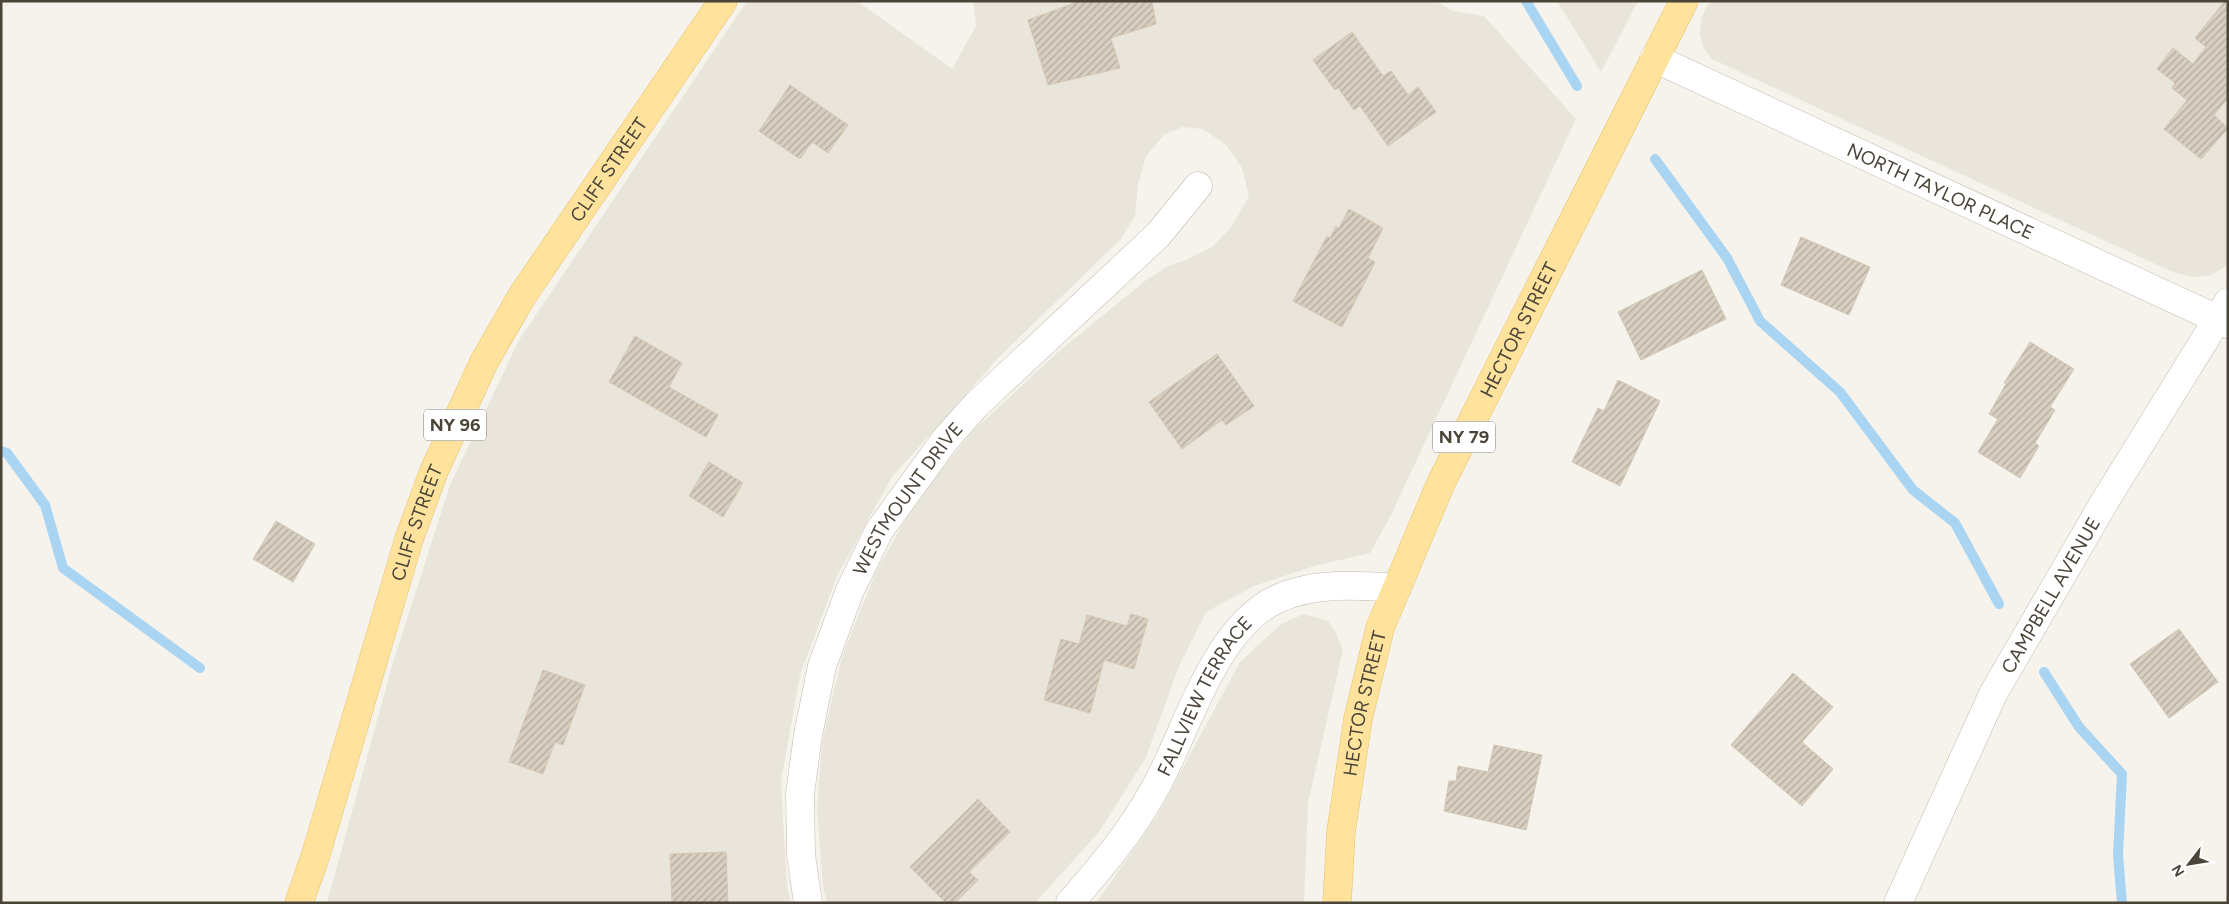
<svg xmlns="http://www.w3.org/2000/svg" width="2229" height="904" viewBox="0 0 2229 904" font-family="Figtree,sans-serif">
  <defs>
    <pattern id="building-hatch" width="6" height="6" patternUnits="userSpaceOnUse" patternTransform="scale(1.25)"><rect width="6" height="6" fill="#d8cfc1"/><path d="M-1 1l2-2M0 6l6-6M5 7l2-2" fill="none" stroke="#b1aa9e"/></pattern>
  </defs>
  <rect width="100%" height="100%" fill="#f6f3ec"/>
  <g fill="#eae5da">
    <path d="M 747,1 L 857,1 L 952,69 L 976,26 L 973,1 L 1435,1 L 1453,11 L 1484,16 L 1576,119 L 1391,515 L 1370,553 L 1314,566 L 1254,586 L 1206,612 L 1179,666 L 1146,757 L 1099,832 L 1035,903 L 827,903 L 823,887 L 817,809 L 822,743 L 842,656 L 876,572 L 917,498 L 975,429 L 1057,353 L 1145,281 L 1168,266 L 1186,260 L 1212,247 L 1232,226 L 1249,196 L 1242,168 L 1226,145 L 1203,129 L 1182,127 L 1164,135 L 1146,156 L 1138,184 L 1135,216 L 1120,240 L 999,357 L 892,477 L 837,576 L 800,675 L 781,781 L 787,887 L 791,903 L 327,903 L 392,666 L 450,485 L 519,340 Z"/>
    <path d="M 1557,1 L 1638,1 L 1601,72 Z"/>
    <path d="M 1710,1 L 2228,1 L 2228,265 L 2211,275 L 2194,277 L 2175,273 L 1712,59 L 1703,47 L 1700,33 L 1702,16 Z"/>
    <path d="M 1304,614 L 1328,621 L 1336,633 L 1343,650 L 1308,803 L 1304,903 L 1096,903 L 1157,816 L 1240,662 L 1281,624 Z"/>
  </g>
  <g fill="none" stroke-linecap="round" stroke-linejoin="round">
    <g stroke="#a9d4f2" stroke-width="10">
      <path d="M 1526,1 L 1577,86"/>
      <path d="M 1655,159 L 1727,258 L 1760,321 L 1840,392 L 1913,490 L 1955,523 L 1999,604"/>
      <path d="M 1,451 L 7,453 L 45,505 L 63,568 L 200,668"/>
      <path d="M 2044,672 L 2079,727 L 2122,774 L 2118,855 L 2122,903"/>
    </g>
  </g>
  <g fill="url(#building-hatch)" stroke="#d3c7b4">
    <path d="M 1080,1 L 1152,1 L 1156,24 L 1111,38 L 1120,68 L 1048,85 L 1028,20 Z"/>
    <path d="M 2225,1 L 2228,1 L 2228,98 L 2214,115 L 2228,128 L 2201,159 L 2164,129 L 2187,100 L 2172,88 L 2175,83 L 2157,69 L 2173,48 L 2193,64 L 2206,47 L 2195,38 Z"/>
    <path d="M 1352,32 L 1383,76 L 1391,71 L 1408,95 L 1418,87 L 1436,112 L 1388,146 L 1360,106 L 1354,110 L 1338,88 L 1335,90 L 1313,60 Z"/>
    <path d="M 790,85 L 848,125 L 828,153 L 812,142 L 800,159 L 759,131 Z"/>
    <path d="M 1349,209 L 1383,228 L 1368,258 L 1375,262 L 1342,327 L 1293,301 L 1327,236 L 1330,238 L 1336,226 L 1339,228 Z"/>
    <path d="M 1801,237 L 1870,267 L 1849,315 L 1781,285 Z"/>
    <path d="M 1702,270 L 1726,319 L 1641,360 L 1618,312 Z"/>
    <path d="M 635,336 L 682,363 L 669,387 L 718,415 L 706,437 L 609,382 Z"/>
    <path d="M 2030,342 L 2074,369 L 2050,407 L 2055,410 L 2035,443 L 2039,446 L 2020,478 L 1978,452 L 1998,419 L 1989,414 L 2006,384 L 2004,383 Z"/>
    <path d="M 1217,354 L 1254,406 L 1226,425 L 1222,420 L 1182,449 L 1149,402 Z"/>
    <path d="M 1618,380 L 1660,401 L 1620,486 L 1572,462 L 1598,408 L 1604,411 Z"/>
    <path d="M 709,462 L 743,483 L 723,517 L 689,496 Z"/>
    <path d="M 276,521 L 315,544 L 293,582 L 253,559 Z"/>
    <path d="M 1131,614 L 1148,619 L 1134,669 L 1104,660 L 1090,713 L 1044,700 L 1061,639 L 1079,644 L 1087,615 L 1127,626 Z"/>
    <path d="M 2179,629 L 2218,682 L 2169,718 L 2130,664 Z"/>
    <path d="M 543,670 L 585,685 L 563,745 L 555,742 L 543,774 L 509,762 Z"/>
    <path d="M 1793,673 L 1833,707 L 1802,742 L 1833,769 L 1802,806 L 1731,745 Z"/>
    <path d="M 1494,745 L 1542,755 L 1526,830 L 1444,811 L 1449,781 L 1456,781 L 1458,766 L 1488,772 Z"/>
    <path d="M 978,799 L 1010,832 L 969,872 L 978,880 L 955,903 L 946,903 L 910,867 Z"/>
    <path d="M 726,852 L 728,903 L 672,903 L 670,854 Z"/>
  </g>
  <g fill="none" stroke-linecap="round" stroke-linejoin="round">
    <defs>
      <g id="street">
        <path id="s1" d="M 1654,58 L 2228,324"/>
        <path id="s2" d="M 808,903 L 801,855 L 800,794 L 808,735 L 822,666 L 850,590 L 879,531 L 945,440 L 977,404 L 1158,235 L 1198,186"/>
        <path id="s3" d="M 1070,903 C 1101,867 1131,832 1154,790 C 1187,732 1213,629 1277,599 C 1313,582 1359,585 1397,588"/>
        <path id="s4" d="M 1898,903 L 1993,694 L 2105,501 L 2228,302"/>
      </g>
      <g id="primary">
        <path id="s5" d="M 299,903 L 316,854 L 409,539 L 434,471 L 484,362 L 522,296 L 723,1"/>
        <path id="s6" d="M 1337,903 L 1341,832 L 1358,719 L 1380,628 L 1441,483 L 1684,1"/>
      </g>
    </defs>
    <use href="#street" stroke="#c2bbae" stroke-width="29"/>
    <use href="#primary" stroke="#e6c16a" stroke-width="29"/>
    <use href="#street" stroke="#fff" stroke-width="28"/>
    <use href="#primary" stroke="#ffe39c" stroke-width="28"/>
  </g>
  <g text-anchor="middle" stroke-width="4" stroke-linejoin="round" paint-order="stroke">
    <g fill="#fff" stroke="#817c74" stroke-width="1">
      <rect x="424" y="409.5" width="62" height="31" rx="4"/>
      <rect x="1433" y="421.5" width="62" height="31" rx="4"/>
    </g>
    <g font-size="18" font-weight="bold" fill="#4b4439">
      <text x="455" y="431">NY 96</text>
      <text x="1464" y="443">NY 79</text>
    </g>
    <g font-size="19" fill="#4b4439" stroke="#fff">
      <text dy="7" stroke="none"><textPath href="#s5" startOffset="802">CLIFF STREET</textPath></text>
      <text dy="7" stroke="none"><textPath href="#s1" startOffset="316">NORTH TAYLOR PLACE</textPath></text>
      <text dy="7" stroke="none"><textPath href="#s6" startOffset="608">HECTOR STREET</textPath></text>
      <text dy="7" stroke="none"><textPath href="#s2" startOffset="429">WESTMOUNT DRIVE</textPath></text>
      <text dy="7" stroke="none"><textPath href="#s5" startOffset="398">CLIFF STREET</textPath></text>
      <text dy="7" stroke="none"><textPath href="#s4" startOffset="344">CAMPBELL AVENUE</textPath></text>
      <text dy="7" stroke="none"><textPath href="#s3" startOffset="248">FALLVIEW TERRACE</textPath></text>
      <text dy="7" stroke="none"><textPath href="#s6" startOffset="202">HECTOR STREET</textPath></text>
    </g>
  </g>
  <rect width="2229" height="904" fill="none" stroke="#4b4439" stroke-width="5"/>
  <g transform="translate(2189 864) rotate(239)" stroke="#ffffff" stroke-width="4" paint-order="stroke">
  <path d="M0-4L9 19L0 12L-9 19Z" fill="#4b4439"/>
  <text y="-8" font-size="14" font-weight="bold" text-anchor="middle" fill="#4b4439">N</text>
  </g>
</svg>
